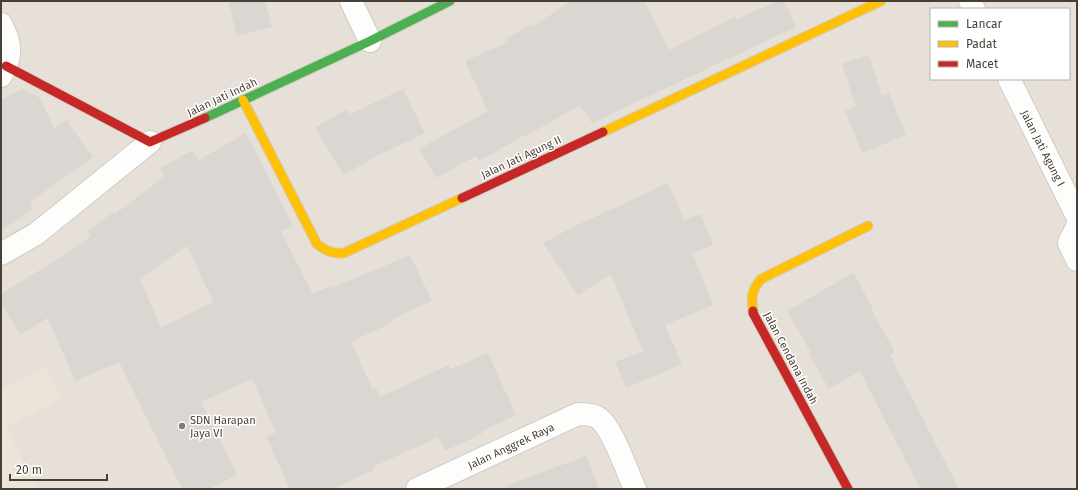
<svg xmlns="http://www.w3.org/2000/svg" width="1078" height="490" viewBox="0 0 1078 490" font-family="'Fira Sans',sans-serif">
  <rect width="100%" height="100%" fill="#f2efeb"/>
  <path fill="#e7e0d8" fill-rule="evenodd" d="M 1,1 L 1077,1 L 1077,489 L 1,489 ZM 931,9 L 1069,9 L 1069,79 L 931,79 Z"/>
  <path fill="#eee5da" d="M 46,367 L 61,399 L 6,427 L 38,489 L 1,489 L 1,389 Z"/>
  <g fill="#dad6d2" fill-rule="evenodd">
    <path d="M 228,1 L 265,1 L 272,27 L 237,36 Z"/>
    <path d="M 570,1 L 644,1 L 669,50 L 735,17 L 737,19 L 778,1 L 784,1 L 796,27 L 592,123 L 580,105 L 526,136 L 525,135 L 479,161 L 476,156 L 436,178 L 419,149 L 488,111 L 465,61 L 508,42 L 506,39 L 531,24 L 533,27 Z"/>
    <path d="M 869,55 L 882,96 L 889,93 L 906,135 L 862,153 L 845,111 L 856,107 L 842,64 Z"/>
    <path d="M 23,89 L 40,98 L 54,128 L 66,120 L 93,157 L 30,202 L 34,208 L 1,231 L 1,99 Z"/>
    <path d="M 403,89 L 425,133 L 369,160 L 344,175 L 315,128 L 347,109 L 350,114 Z"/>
    <path d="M 246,133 L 293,225 L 281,232 L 313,294 L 332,285 L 333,288 L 370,271 L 370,272 L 410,255 L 432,301 L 392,319 L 393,322 L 351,342 L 373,390 L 376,388 L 380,397 L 449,365 L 451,369 L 488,353 L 516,415 L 481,432 L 482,434 L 445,451 L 438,437 L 373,467 L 374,470 L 333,489 L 290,489 L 266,437 L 276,432 L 252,379 L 201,402 L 237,475 L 209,489 L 182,489 L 119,362 L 75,381 L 48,318 L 20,335 L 1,303 L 1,294 L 69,252 L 91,236 L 88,231 L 114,212 L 115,214 L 164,177 L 160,168 L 193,150 L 199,160 ZM 187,246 L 213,302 L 161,328 L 140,279 Z"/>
    <path d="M 668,183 L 684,220 L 701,214 L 713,245 L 692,253 L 713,305 L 665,325 L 682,364 L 626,388 L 615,362 L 643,351 L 611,274 L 578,295 L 543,243 L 571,228 Z"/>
    <path d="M 853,273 L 873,308 L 871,309 L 895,352 L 890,355 L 959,489 L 920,489 L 860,371 L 829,389 L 809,354 L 811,353 L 787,311 Z"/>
    <path d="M 586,456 L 599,489 L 506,489 L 505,486 Z"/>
  </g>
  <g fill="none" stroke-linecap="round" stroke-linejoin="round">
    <defs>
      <g id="street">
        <path d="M 351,1 L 370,41"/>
        <path d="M 970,1 L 974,9"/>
        <path d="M 1,24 C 12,44 12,56 1,76"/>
        <path d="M 1009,79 L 1077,216"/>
        <path d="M 1077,227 L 1069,243 L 1077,260"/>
        <path d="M 1,254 L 36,234 L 150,142"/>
        <path d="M 417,489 L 578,414 C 585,414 591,414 597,417 C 612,425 627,472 635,489"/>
      </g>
      <path id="fast" d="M 205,118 L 370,41 L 450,1"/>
      <g id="slow">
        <path d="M 243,100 L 317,244 C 326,251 333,254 344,253 L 462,198"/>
        <path d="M 603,132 L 881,1"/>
        <path d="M 753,311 C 751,296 752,290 761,279 L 868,226"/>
      </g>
      <g id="jam">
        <path d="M 6,66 L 150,142 L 205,118"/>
        <path d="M 462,198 L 603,132"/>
        <path d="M 753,311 L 753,313 L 848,489"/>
      </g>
    </defs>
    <use href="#street" stroke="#cfcbc7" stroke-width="24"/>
    <use href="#fast" stroke="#d3cdc3" stroke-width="11"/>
    <use href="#slow" stroke="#d3cdc3" stroke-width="11"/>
    <use href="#jam" stroke="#d3cdc3" stroke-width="11"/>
    <use href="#street" stroke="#fdfdfc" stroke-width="22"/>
    <use href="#fast" stroke="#4caf50" stroke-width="9"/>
    <use href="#slow" stroke="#ffc107" stroke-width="9"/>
    <use href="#jam" stroke="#c62828" stroke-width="9"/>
  </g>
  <circle fill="#857d75" stroke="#fff" stroke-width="1.5" cx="182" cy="426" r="4"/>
  <g text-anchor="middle" stroke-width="3" stroke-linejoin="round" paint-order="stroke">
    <g font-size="11" fill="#4a3f36" stroke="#fff">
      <text transform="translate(222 97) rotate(-25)" y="4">Jalan Jati Indah</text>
      <text transform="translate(1043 148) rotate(63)" y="4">Jalan Jati Agung I</text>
      <text transform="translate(521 157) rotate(-25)" y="4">Jalan Jati Agung II</text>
      <text transform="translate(791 358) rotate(62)" y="4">Jalan Cendana Indah</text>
      <text transform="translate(511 446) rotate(-25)" y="4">Jalan Anggrek Raya</text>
    </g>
    <g font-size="11" fill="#4a3f36" stroke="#fff" text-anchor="start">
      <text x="190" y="424">SDN Harapan<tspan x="190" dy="13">Jaya VI</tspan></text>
    </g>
  </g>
  <rect width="1078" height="490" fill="none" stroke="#4a3f36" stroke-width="4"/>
  <rect x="930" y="8" width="140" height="72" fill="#ffffff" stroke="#b7b2af"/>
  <rect x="938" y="21" width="20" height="6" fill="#4caf50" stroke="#b7b2af"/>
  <text x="966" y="28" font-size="12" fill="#4a3f36">Lancar</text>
  <rect x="938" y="41" width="20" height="6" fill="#ffc107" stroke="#b7b2af"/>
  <text x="966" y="48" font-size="12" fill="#4a3f36">Padat</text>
  <rect x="938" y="61" width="20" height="6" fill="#c62828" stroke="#b7b2af"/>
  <text x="966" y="68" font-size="12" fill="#4a3f36">Macet</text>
  <path d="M10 474v6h97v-6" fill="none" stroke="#4a3f36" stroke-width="2"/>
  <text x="16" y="474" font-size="12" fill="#4a3f36" stroke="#ffffff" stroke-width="3" paint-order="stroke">20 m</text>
</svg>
